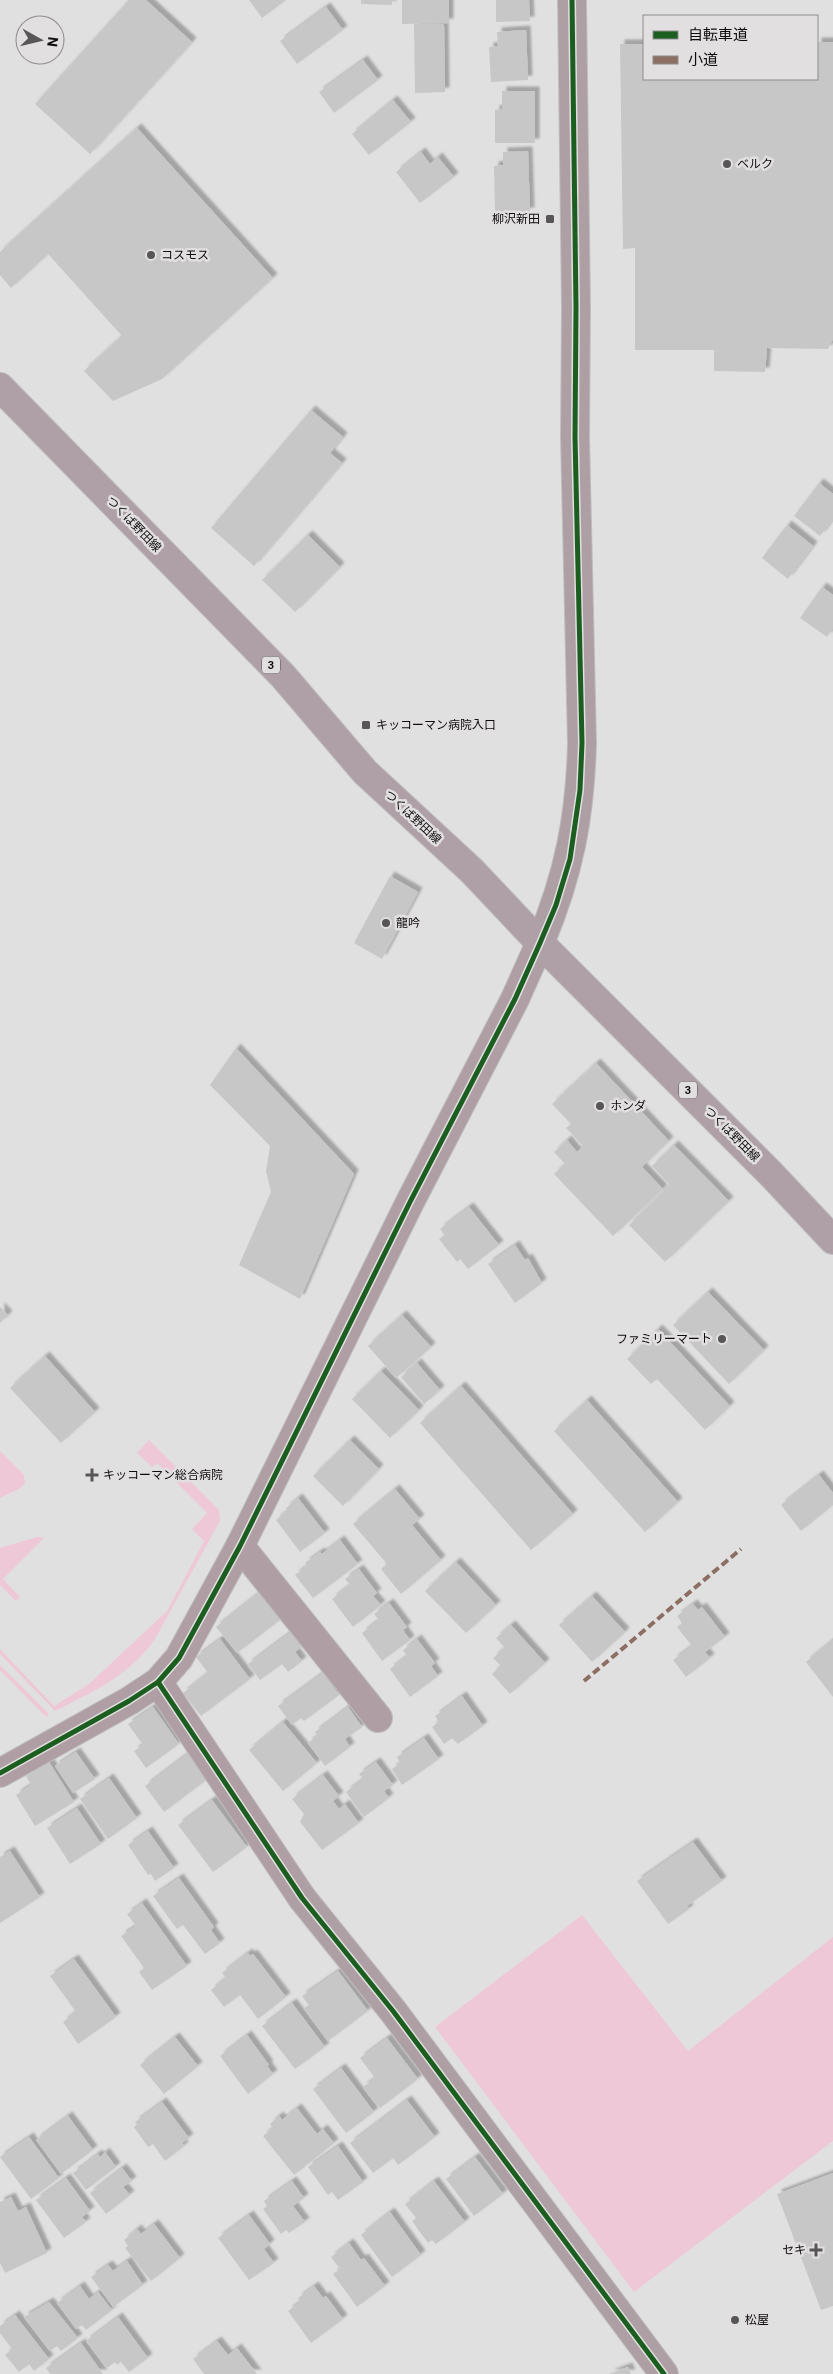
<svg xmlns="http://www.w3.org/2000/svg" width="833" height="2374" viewBox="0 0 833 2374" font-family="Roboto,'Noto Sans JP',sans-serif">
  <defs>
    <filter id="shadow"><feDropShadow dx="4.5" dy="-4.5" stdDeviation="1" flood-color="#0004"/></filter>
  </defs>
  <rect width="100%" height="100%" fill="#e1e0e0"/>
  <g fill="#eec8d7">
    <path d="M 149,1440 L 219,1510 L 220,1521 L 155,1639 C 129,1676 94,1691 55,1711 L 0,1654 L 0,1649 L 54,1706 L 89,1684 L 167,1611 L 204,1541 L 192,1529 L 207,1513 L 157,1463 L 152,1467 L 137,1453 Z"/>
    <path d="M 0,1451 L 24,1475 L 25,1484 L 19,1489 L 0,1498 Z"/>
    <path d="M 37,1537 L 44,1538 L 3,1579 L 20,1597 L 16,1601 L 0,1585 L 0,1548 Z"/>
    <path d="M 0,1665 L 49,1714 L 46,1717 L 0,1670 Z"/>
    <path d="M 582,1915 L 688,2051 L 833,1937 L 833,2141 L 634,2292 L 435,2027 Z"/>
  </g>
  <g fill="#c8c7c7" filter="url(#shadow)">
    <path d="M 129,0 L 146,0 L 192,42 L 90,154 L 35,104 Z"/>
    <path d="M 249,0 L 286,0 L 262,18 Z"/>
    <path d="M 361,0 L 392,0 L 392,5 L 361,4 Z"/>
    <path d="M 402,0 L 449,0 L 449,23 L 402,24 Z"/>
    <path d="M 496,0 L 529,0 L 530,21 L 496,22 Z"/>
    <path d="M 326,7 L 343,30 L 297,64 L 280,41 Z"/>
    <path d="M 414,24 L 444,24 L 445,92 L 415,93 Z"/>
    <path d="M 526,30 L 528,80 L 491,82 L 489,47 L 498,46 L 497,32 Z"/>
    <path d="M 817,42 L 833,42 L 833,339 L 828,349 L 767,348 L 765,372 L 714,371 L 714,350 L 635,350 L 635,248 L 623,249 L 620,44 L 644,44 L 644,79 L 817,79 Z"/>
    <path d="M 363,60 L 378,80 L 334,113 L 319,92 Z"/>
    <path d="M 502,91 L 535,91 L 535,143 L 495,143 L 495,110 L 502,109 Z"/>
    <path d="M 393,100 L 411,122 L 369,155 L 352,134 Z"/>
    <path d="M 137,128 L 273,278 L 162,379 L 113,401 L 84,371 L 122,336 L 48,254 L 11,288 L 0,275 L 0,252 Z"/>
    <path d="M 528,151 L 530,212 L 495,213 L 494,166 L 503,165 L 503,152 Z"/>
    <path d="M 421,152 L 430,164 L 438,157 L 454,177 L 420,203 L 396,172 Z"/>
    <path d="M 311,410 L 343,437 L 330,453 L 342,463 L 254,566 L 211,528 Z"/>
    <path d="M 819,483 L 833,494 L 833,519 L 820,536 L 794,516 Z"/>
    <path d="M 787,525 L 813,546 L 788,579 L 762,558 Z"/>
    <path d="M 308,535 L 340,567 L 295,612 L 262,580 Z"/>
    <path d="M 822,587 L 833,595 L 833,628 L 827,637 L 800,618 Z"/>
    <path d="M 390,876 L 418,892 L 382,959 L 354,943 Z"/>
    <path d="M 236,1048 L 354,1174 L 300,1299 L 239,1265 L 271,1192 L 266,1171 L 270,1146 L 210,1085 Z"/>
    <path d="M 596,1063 L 669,1141 L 642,1167 L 663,1189 L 613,1236 L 554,1174 L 565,1164 L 554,1152 L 567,1140 L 577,1152 L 583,1146 L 566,1128 L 571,1124 L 552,1104 Z"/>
    <path d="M 674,1145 L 729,1201 L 665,1262 L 629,1225 L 670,1185 L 652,1166 Z"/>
    <path d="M 469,1207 L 499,1245 L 468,1269 L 460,1259 L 457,1262 L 439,1239 L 445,1235 L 440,1229 Z"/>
    <path d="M 515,1245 L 525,1260 L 528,1258 L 542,1283 L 515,1303 L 488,1264 Z"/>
    <path d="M 708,1292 L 764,1350 L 729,1384 L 673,1325 Z"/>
    <path d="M 0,1307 L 8,1315 L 0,1323 Z"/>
    <path d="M 402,1315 L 431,1347 L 396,1378 L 368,1346 Z"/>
    <path d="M 658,1329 L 730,1406 L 705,1430 L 657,1379 L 651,1384 L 627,1359 Z"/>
    <path d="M 45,1356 L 95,1412 L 61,1443 L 10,1388 Z"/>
    <path d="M 417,1363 L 440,1390 L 424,1404 L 401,1377 Z"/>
    <path d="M 381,1371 L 419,1410 L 390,1438 L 352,1399 Z"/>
    <path d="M 461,1386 L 573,1514 L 531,1550 L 420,1423 Z"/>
    <path d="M 587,1400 L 678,1502 L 645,1532 L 554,1431 Z"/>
    <path d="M 350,1440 L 379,1469 L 343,1506 L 313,1476 Z"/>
    <path d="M 819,1475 L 833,1493 L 833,1505 L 801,1531 L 781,1505 Z"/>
    <path d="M 395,1489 L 420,1519 L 412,1525 L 441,1560 L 401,1594 L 381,1569 L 387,1564 L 353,1524 Z"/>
    <path d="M 298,1498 L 325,1533 L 300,1552 L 276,1520 L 287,1511 L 286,1508 Z"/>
    <path d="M 340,1540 L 358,1564 L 313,1598 L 295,1575 L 307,1566 L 305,1563 L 320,1552 L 322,1554 Z"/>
    <path d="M 456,1562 L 496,1605 L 466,1633 L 425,1591 Z"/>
    <path d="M 359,1569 L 377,1593 L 373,1596 L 381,1605 L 353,1627 L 332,1599 L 350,1585 L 345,1579 Z"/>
    <path d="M 259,1593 L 280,1620 L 237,1653 L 216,1627 Z"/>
    <path d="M 592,1596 L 625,1632 L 592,1662 L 559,1625 Z"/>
    <path d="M 389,1603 L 407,1627 L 403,1630 L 410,1640 L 382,1661 L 362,1633 L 379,1620 L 374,1614 Z"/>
    <path d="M 693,1604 L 698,1610 L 702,1607 L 725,1637 L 705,1652 L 710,1658 L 686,1677 L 673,1660 L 692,1646 L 677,1627 L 682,1623 L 677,1616 Z"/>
    <path d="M 511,1625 L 545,1663 L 510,1694 L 492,1674 L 501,1666 L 493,1658 L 505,1648 L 496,1638 Z"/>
    <path d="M 291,1632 L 301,1647 L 295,1652 L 302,1661 L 288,1672 L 282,1664 L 260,1680 L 248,1664 Z"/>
    <path d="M 220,1639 L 250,1679 L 201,1716 L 183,1693 L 208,1673 L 196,1657 Z"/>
    <path d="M 417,1639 L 435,1663 L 431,1666 L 438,1676 L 410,1697 L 390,1669 L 407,1656 L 403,1650 Z"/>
    <path d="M 833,1640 L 833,1697 L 806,1662 Z"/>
    <path d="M 323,1673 L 339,1695 L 304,1721 L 301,1718 L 292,1725 L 278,1706 Z"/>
    <path d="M 462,1696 L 483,1726 L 458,1744 L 452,1738 L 444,1744 L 432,1727 L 439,1722 L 435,1716 Z"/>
    <path d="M 153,1707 L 179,1744 L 146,1768 L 134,1751 L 143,1745 L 128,1724 Z"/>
    <path d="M 348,1707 L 362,1727 L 345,1739 L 350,1747 L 325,1766 L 308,1743 L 317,1736 L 315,1732 Z"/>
    <path d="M 283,1722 L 317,1763 L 283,1791 L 249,1750 Z"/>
    <path d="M 424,1738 L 439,1759 L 402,1785 L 392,1769 L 400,1763 L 397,1757 Z"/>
    <path d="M 76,1752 L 95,1779 L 73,1793 L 55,1766 Z"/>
    <path d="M 190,1752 L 209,1778 L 164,1812 L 145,1786 Z"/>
    <path d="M 49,1762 L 74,1802 L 35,1826 L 16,1795 L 31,1785 L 26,1776 Z"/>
    <path d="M 376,1762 L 393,1785 L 384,1791 L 389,1798 L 364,1817 L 346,1792 L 363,1779 L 359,1774 Z"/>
    <path d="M 323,1775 L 339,1796 L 333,1801 L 339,1809 L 345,1804 L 359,1823 L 322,1850 L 300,1822 L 304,1814 L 292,1799 Z"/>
    <path d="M 109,1778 L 137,1818 L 108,1839 L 80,1799 Z"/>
    <path d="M 212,1800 L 247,1847 L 213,1872 L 178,1825 Z"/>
    <path d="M 77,1808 L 101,1844 L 70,1864 L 47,1828 Z"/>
    <path d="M 148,1831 L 174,1868 L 155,1881 L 151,1874 L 148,1875 L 128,1845 Z"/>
    <path d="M 693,1842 L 722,1881 L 687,1906 L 689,1909 L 668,1924 L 637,1881 Z"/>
    <path d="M 10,1851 L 40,1897 L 0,1923 L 0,1857 Z"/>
    <path d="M 179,1878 L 214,1927 L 211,1930 L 220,1943 L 205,1954 L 183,1925 L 177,1929 L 153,1896 Z"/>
    <path d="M 142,1903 L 187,1966 L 152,1990 L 139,1972 L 144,1968 L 121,1936 L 136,1926 L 127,1914 Z"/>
    <path d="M 248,1953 L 250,1956 L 253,1954 L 286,1997 L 258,2019 L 240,1995 L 224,2007 L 211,1990 L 226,1978 L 222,1973 Z"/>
    <path d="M 74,1959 L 116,2017 L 78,2044 L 63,2022 L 76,2012 L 50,1976 Z"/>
    <path d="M 338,1971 L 368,2011 L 328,2041 L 304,2008 L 309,2005 L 302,1996 Z"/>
    <path d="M 292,2003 L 325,2047 L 295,2069 L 262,2026 Z"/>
    <path d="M 247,2035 L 269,2065 L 267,2066 L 273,2074 L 248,2094 L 220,2056 Z"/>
    <path d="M 175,2037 L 198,2066 L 164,2094 L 140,2065 Z"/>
    <path d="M 387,2038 L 418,2079 L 380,2108 L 363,2087 L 375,2078 L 360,2058 Z"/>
    <path d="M 341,2068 L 374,2112 L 346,2133 L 313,2089 Z"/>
    <path d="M 407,2100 L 435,2137 L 398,2165 L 393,2158 L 373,2173 L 350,2143 Z"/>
    <path d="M 162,2102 L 189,2138 L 182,2143 L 184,2146 L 165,2161 L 153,2144 L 148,2147 L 134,2127 L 137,2124 L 135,2122 Z"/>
    <path d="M 297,2108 L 317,2134 L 323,2129 L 334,2143 L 294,2175 L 263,2136 L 273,2128 L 270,2124 L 279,2116 L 282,2120 Z"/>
    <path d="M 68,2116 L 93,2150 L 61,2174 L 36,2140 Z"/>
    <path d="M 29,2137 L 59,2178 L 31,2199 L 0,2157 Z"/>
    <path d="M 338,2146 L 363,2182 L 338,2200 L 332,2192 L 328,2195 L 308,2167 Z"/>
    <path d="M 105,2152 L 116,2167 L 86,2190 L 73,2173 L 98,2154 L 100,2157 Z"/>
    <path d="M 475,2157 L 503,2194 L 474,2216 L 446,2179 Z"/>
    <path d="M 122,2168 L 132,2181 L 123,2187 L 130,2195 L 106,2214 L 90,2193 Z"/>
    <path d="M 833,2173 L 833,2306 L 821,2310 L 777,2194 Z"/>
    <path d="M 66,2178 L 90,2211 L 82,2217 L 86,2222 L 64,2238 L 36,2200 Z"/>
    <path d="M 292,2181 L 304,2198 L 293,2206 L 305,2222 L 289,2233 L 286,2230 L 281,2234 L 263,2209 L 267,2206 L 264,2201 Z"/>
    <path d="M 434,2181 L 465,2222 L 436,2244 L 432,2240 L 428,2243 L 412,2221 L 416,2218 L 405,2204 Z"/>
    <path d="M 11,2197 L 18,2211 L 26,2207 L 47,2253 L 5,2273 L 0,2263 L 0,2202 Z"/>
    <path d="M 390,2212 L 421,2255 L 392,2277 L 361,2235 Z"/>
    <path d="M 249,2215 L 270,2244 L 264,2249 L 274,2263 L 249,2280 L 218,2238 Z"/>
    <path d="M 154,2224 L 180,2258 L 151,2281 L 125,2248 L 128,2246 L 124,2240 L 137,2229 L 141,2234 Z"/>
    <path d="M 349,2243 L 361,2260 L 364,2258 L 385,2286 L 357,2307 L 333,2274 L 340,2269 L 331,2257 Z"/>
    <path d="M 127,2261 L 143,2285 L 113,2307 L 91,2277 L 108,2265 L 113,2271 Z"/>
    <path d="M 80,2286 L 89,2299 L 98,2292 L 112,2310 L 86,2330 L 82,2325 L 76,2329 L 57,2303 Z"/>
    <path d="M 314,2286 L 323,2298 L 326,2296 L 343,2319 L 311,2343 L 288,2311 L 300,2302 L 298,2298 Z"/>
    <path d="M 49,2302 L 78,2338 L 61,2351 L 57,2346 L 50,2351 L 24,2317 Z"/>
    <path d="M 15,2315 L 49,2359 L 34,2371 L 29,2364 L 19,2372 L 5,2355 L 12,2349 L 0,2333 L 0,2326 Z"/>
    <path d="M 118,2317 L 148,2358 L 129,2372 L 121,2362 L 117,2365 L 115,2362 L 107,2368 L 86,2341 Z"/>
    <path d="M 217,2341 L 228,2355 L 237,2348 L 257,2374 L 204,2374 L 193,2359 Z"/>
    <path d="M 81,2343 L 103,2374 L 50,2374 L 46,2368 Z"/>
    <path d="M 628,2367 L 631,2374 L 609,2374 Z"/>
  </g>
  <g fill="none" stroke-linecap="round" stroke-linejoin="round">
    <defs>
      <g id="street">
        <path d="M 240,1546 L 378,1718"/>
        <path d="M 158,1682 L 302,1898"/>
        <path d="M 0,1773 L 129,1701 L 158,1682 L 179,1658 L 240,1546 L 410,1202 L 515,999 L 540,943"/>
      </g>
      <g id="secondary">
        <path d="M 540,943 C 569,874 580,818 582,743 L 575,437 L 576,307 L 572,0"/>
        <path d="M 302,1898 L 393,2011 L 664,2374"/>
      </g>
      <path id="primary" d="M 0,387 L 283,676 L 365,772 L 472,871 L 540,943 L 771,1174 L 833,1240"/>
    </defs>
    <use href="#street" stroke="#bfbebe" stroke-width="30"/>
    <use href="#secondary" stroke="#bfbebe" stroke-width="30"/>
    <use href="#primary" stroke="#bfbebe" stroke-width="30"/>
    <use href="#street" stroke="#af9fa5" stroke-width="28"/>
    <use href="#secondary" stroke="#ad9fa4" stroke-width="28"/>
    <use href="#primary" stroke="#afa0a7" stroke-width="28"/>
    <path stroke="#8d6e63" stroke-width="4" stroke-dasharray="8 4" stroke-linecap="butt" d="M 584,1681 L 741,1549"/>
    <defs>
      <g id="cycleway">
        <path d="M 158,1682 L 302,1898 L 393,2011 L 664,2374"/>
        <path d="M 0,1773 L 129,1701 L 158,1682 L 179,1658 L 240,1546 L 410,1202 L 515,999 L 540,943 L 556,905 L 570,859 L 580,790 L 582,743 L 575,437 L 576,307 L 572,0"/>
      </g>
    </defs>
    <use href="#cycleway" stroke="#e2dfe0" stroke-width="8"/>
    <use href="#cycleway" stroke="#1b5e20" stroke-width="5"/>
  </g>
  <g fill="#585657" stroke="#e2dfe0" stroke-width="2">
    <circle cx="727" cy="164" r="5"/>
    <rect x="545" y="214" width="10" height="10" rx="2.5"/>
    <circle cx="151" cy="255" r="5"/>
    <rect x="361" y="720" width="10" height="10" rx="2.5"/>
    <circle cx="386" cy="923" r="5"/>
    <circle cx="600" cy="1106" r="5"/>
    <circle cx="722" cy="1339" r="5"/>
    <path d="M89.5 1467.5h5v5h5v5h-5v5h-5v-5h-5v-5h5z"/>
    <path d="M813.5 2242.5h5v5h5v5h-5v5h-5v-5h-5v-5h5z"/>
    <circle cx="735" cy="2320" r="5"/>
  </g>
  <g text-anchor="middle" stroke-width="5" stroke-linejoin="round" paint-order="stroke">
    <g fill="#e2dfe0" stroke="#4e4b4c" stroke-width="1">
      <rect x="262" y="656.5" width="18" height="17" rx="4"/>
      <rect x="679" y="1081.5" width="18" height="17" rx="4"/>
    </g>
    <g font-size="11" font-weight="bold" fill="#0e0c0d">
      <text x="271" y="669">3</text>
      <text x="688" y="1094">3</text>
    </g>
    <g font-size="12" fill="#0e0c0d" stroke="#e2dfe0" text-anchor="start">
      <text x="737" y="168">ベルク</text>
      <text x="540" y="223" text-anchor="end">柳沢新田</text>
      <text x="161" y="259">コスモス</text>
      <text x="376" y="729">キッコーマン病院入口</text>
      <text x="396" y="927">龍吟</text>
      <text x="610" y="1110">ホンダ</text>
      <text x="712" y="1343" text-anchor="end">ファミリーマート</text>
      <text x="103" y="1479">キッコーマン総合病院</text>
      <text x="806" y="2254" text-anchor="end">セキ</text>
      <text x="745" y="2324">松屋</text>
    </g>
    <g font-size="12" fill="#0e0c0d" stroke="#e2dfe0">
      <text transform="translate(134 524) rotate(46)" y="4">つくば野田線</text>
      <text transform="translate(413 817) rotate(43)" y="4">つくば野田線</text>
      <text transform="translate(732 1134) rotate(45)" y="4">つくば野田線</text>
    </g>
  </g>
  <rect x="643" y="15" width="175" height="65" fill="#e2dfe0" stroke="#8d8b8c"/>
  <rect x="653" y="31" width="25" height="8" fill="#1b5e20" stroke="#8d8b8c"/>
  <text x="688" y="40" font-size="15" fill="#0e0c0d">自転車道</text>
  <rect x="653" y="56" width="25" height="8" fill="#8d6e63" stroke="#8d8b8c"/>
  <text x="688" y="65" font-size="15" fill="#0e0c0d">小道</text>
  <g transform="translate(40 40) rotate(98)"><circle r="24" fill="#e2dfe0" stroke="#8d8b8c"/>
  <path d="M0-4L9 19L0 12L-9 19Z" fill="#585657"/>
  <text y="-8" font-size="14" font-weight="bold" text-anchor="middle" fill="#0e0c0d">N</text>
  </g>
</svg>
